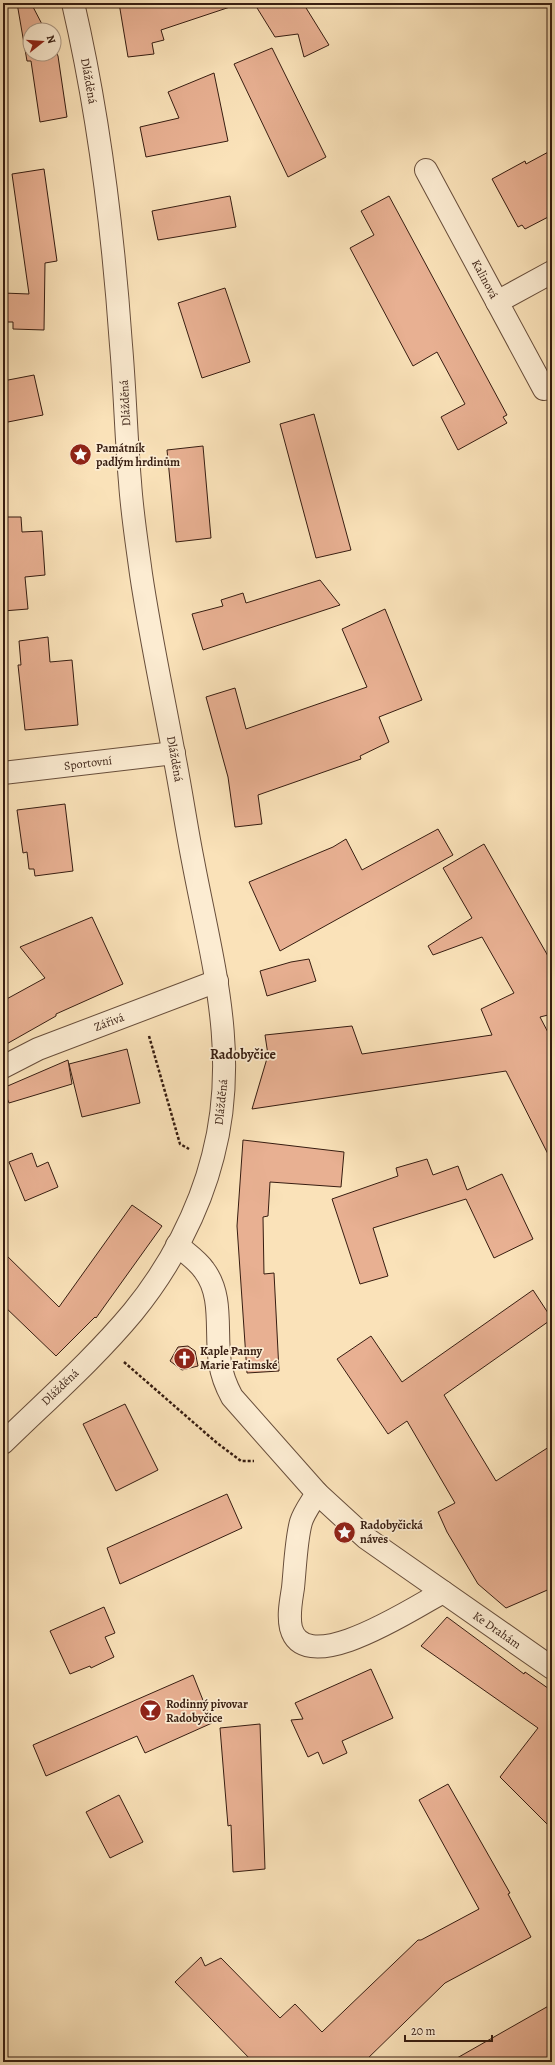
<svg xmlns="http://www.w3.org/2000/svg" width="555" height="2065" viewBox="0 0 555 2065" font-family="Alegreya,serif">
  <rect width="100%" height="100%" fill="#fae2b9"/>
  <filter id="stains"><feTurbulence type="fractalNoise" baseFrequency=".005" numOctaves="4"/><feColorMatrix values="0 0 0 0 .2 0 0 0 0 .09 0 0 0 0 .02 0 0 0 .5 -.17"/></filter>
  <radialGradient id="worn" r=".72"><stop offset=".6" stop-color="#630" stop-opacity="0"/><stop offset="1" stop-color="#630" stop-opacity=".3"/></radialGradient>
  <g fill="#e8b092" stroke="#371d11">
    <path d="M 17,3 L 31,3 L 45,30 L 30,30 L 30,54 L 54,54 L 54,48 L 58,56 L 67,117 L 40,122 L 31,61 L 27,61 Z"/>
    <path d="M 119,3 L 229,3 L 230,7 L 161,30 L 164,40 L 152,43 L 154,54 L 128,57 Z"/>
    <path d="M 254,3 L 303,3 L 329,45 L 304,57 L 298,34 L 275,37 Z"/>
    <path d="M 272,48 L 326,157 L 288,177 L 234,64 Z"/>
    <path d="M 214,73 L 228,141 L 146,157 L 140,127 L 179,118 L 168,92 Z"/>
    <path d="M 552,150 L 552,215 L 525,229 L 522,225 L 518,227 L 492,179 L 525,161 L 526,164 Z"/>
    <path d="M 44,169 L 57,261 L 45,263 L 44,330 L 13,329 L 13,322 L 3,322 L 3,293 L 29,294 L 12,174 Z"/>
    <path d="M 230,196 L 236,227 L 158,240 L 152,211 Z"/>
    <path d="M 389,196 L 507,415 L 503,417 L 507,423 L 458,450 L 441,417 L 465,404 L 437,352 L 413,366 L 350,248 L 374,235 L 361,211 Z"/>
    <path d="M 225,288 L 250,362 L 202,378 L 178,303 Z"/>
    <path d="M 34,375 L 43,415 L 3,423 L 3,381 Z"/>
    <path d="M 314,414 L 351,550 L 316,558 L 280,424 Z"/>
    <path d="M 203,446 L 211,538 L 176,542 L 167,450 Z"/>
    <path d="M 3,517 L 21,517 L 22,532 L 42,531 L 45,575 L 25,577 L 28,609 L 3,611 Z"/>
    <path d="M 320,580 L 340,605 L 203,650 L 192,614 L 223,606 L 221,600 L 243,593 L 246,603 Z"/>
    <path d="M 385,609 L 422,700 L 379,717 L 389,742 L 360,756 L 361,759 L 258,795 L 262,824 L 235,827 L 228,777 L 206,697 L 235,688 L 246,729 L 367,687 L 342,629 Z"/>
    <path d="M 48,637 L 50,662 L 72,660 L 78,725 L 25,730 L 18,665 L 21,665 L 19,641 Z"/>
    <path d="M 65,804 L 73,871 L 35,876 L 34,869 L 29,869 L 27,852 L 23,853 L 17,810 Z"/>
    <path d="M 438,829 L 453,855 L 280,951 L 249,882 L 333,847 L 346,839 L 362,870 Z"/>
    <path d="M 484,844 L 552,963 L 552,1014 L 540,1017 L 552,1040 L 552,1162 L 506,1071 L 252,1109 L 268,1055 L 265,1035 L 352,1026 L 362,1054 L 492,1035 L 481,1009 L 514,993 L 482,937 L 433,955 L 428,946 L 472,918 L 443,868 Z"/>
    <path d="M 92,917 L 123,984 L 56,1014 L 56,1016 L 3,1046 L 3,1001 L 45,978 L 20,947 Z"/>
    <path d="M 309,959 L 316,981 L 267,996 L 260,971 L 291,962 Z"/>
    <path d="M 127,1049 L 140,1103 L 82,1117 L 69,1064 Z"/>
    <path d="M 68,1060 L 72,1084 L 9,1103 L 3,1088 Z"/>
    <path d="M 243,1140 L 344,1152 L 341,1187 L 270,1182 L 268,1216 L 263,1217 L 264,1274 L 274,1273 L 279,1371 L 247,1373 L 237,1226 Z"/>
    <path d="M 32,1153 L 37,1167 L 48,1162 L 58,1187 L 25,1201 L 9,1162 Z"/>
    <path d="M 427,1159 L 433,1175 L 458,1166 L 467,1190 L 502,1174 L 533,1239 L 494,1258 L 466,1199 L 373,1228 L 388,1276 L 360,1284 L 332,1199 L 398,1176 L 396,1168 Z"/>
    <path d="M 132,1205 L 162,1226 L 96,1318 L 95,1317 L 56,1356 L 3,1305 L 3,1252 L 59,1307 Z"/>
    <path d="M 533,1290 L 552,1319 L 444,1395 L 496,1481 L 552,1445 L 552,1588 L 506,1608 L 478,1584 L 447,1532 L 438,1512 L 455,1503 L 407,1421 L 388,1434 L 337,1359 L 371,1336 L 402,1382 Z"/>
    <path d="M 188,1346 L 195,1351 L 198,1366 L 182,1370 L 170,1361 L 178,1347 Z"/>
    <path d="M 125,1404 L 158,1470 L 116,1491 L 83,1424 Z"/>
    <path d="M 227,1494 L 242,1528 L 120,1584 L 107,1548 Z"/>
    <path d="M 104,1607 L 115,1633 L 105,1637 L 114,1657 L 91,1668 L 90,1666 L 70,1674 L 50,1631 Z"/>
    <path d="M 447,1617 L 524,1674 L 525,1672 L 552,1691 L 552,1829 L 500,1777 L 538,1728 L 421,1646 Z"/>
    <path d="M 371,1669 L 393,1718 L 342,1741 L 347,1753 L 323,1764 L 318,1752 L 308,1757 L 291,1720 L 303,1719 L 295,1703 Z"/>
    <path d="M 193,1675 L 212,1723 L 145,1753 L 137,1736 L 46,1776 L 33,1745 Z"/>
    <path d="M 260,1724 L 265,1869 L 233,1872 L 231,1825 L 228,1826 L 220,1728 Z"/>
    <path d="M 448,1784 L 510,1893 L 508,1894 L 531,1937 L 445,1983 L 364,2062 L 253,2062 L 175,1982 L 201,1957 L 205,1966 L 221,1958 L 280,2018 L 295,2004 L 322,2032 L 418,1940 L 421,1940 L 479,1909 L 419,1800 Z"/>
    <path d="M 119,1795 L 143,1842 L 110,1858 L 86,1812 Z"/>
    <path d="M 552,2004 L 552,2062 L 450,2062 Z"/>
  </g>
  <g fill="none" stroke-linecap="round" stroke-linejoin="round">
    <defs>
      <g id="minor">
        <path d="M 426,170 L 544,389"/>
        <path d="M 497,302 L 552,272"/>
        <path d="M 3,773 L 174,753"/>
        <path d="M 3,1067 L 38,1049 L 217,981"/>
        <path d="M 177,1245 C 186,1253 197,1260 204,1270 C 224,1296 215,1332 220,1363 C 222,1376 226,1386 232,1397 L 317,1493 L 366,1538 L 552,1668"/>
        <path d="M 317,1493 C 312,1502 304,1512 301,1522 C 296,1540 295,1569 293,1588 C 291,1601 288,1615 291,1628 C 305,1681 418,1605 443,1592"/>
      </g>
      <path id="tertiary" d="M 3,1443 C 47,1400 94,1359 133,1312 C 169,1268 199,1212 213,1156 C 240,1053 212,962 193,861 C 186,826 181,790 174,755 C 163,695 150,635 141,574 C 137,544 132,513 130,482 C 126,437 125,390 121,345 C 113,230 99,115 73,3"/>
    </defs>
    <use href="#minor" stroke="#684e3b" stroke-width="24"/>
    <use href="#tertiary" stroke="#684e3b" stroke-width="24"/>
    <g stroke="#371d11" stroke-width="2.5" stroke-dasharray="3 2" stroke-linecap="butt">
      <path d="M 149,1036 L 180,1144 L 189,1149"/>
      <path d="M 124,1362 L 217,1443 L 241,1461 L 254,1461"/>
    </g>
    <use href="#minor" stroke="#fcecd2" stroke-width="22"/>
    <use href="#tertiary" stroke="#fcecd2" stroke-width="22"/>
  </g>
  <defs>
    <symbol id="sight-disc" viewBox="-11 -11 22 22"><circle r="9.5" fill="#8f2418" stroke="#fcecd2"/><path d="M0-6L1.8-2.2L6-1.7L2.9 1.2L3.7 5.4L0 3.3L-3.7 5.4L-2.9 1.2L-6-1.7L-1.8-2.2Z" fill="#fff"/></symbol>
    <symbol id="church-disc" viewBox="-11 -11 22 22"><circle r="9.5" fill="#8f2418" stroke="#fcecd2"/><path d="M-1.2-6h2.4v3.5h3.3v2.4h-3.3V6h-2.4V-.1h-3.3v-2.4h3.3Z" fill="#fff"/></symbol>
    <symbol id="bar-disc" viewBox="-11 -11 22 22"><circle r="9.5" fill="#8f2418" stroke="#fcecd2"/><path d="M-6-5H6L.8 .8V4.5H3.5V6h-7V4.5H-.8V.8Z" fill="#fff"/></symbol>
  </defs>
  <g fill-rule="evenodd">
    <use href="#sight-disc" x="68" y="442" width="25" height="25"/>
    <use href="#church-disc" x="172" y="1346" width="25" height="25"/>
    <use href="#sight-disc" x="332" y="1520" width="25" height="25"/>
    <use href="#bar-disc" x="138" y="1698" width="25" height="25"/>
  </g>
  <g text-anchor="middle" stroke-width="3.5" stroke-linejoin="round" paint-order="stroke">
    <g font-size="12" fill="#371d11" stroke="#fcecd2">
      <text transform="translate(89 81) rotate(80)" y="4">Dlážděná</text>
      <text transform="translate(485 279) rotate(62)" y="4">Kalinová</text>
      <text transform="translate(125 403) rotate(-93)" y="4">Dlážděná</text>
      <text transform="translate(175 759) rotate(80)" y="4">Dlážděná</text>
      <text transform="translate(88 763) rotate(-7)" y="4">Sportovní</text>
      <text transform="translate(109 1022) rotate(-21)" y="4">Zářivá</text>
      <text transform="translate(221 1102) rotate(-84)" y="4">Dlážděná</text>
      <text transform="translate(60 1387) rotate(-44)" y="4">Dlážděná</text>
      <text transform="translate(497 1630) rotate(35)" y="4">Ke Drahám</text>
    </g>
    <g font-size="12" font-weight="bold" fill="#371d11" stroke="#fcecd2" text-anchor="start">
      <text x="96" y="452">Památník<tspan x="96" dy="14">padlým hrdinům</tspan></text>
      <text x="200" y="1355">Kaple Panny<tspan x="200" dy="14">Marie Fatimské</tspan></text>
      <text x="360" y="1529">Radobyčická<tspan x="360" dy="14">náves</tspan></text>
      <text x="166" y="1708">Rodinný pivovar<tspan x="166" dy="14">Radobyčice</tspan></text>
    </g>
    <g font-size="14" font-weight="bold" fill="#371d11" stroke="#fcecd2">
      <text x="243" y="1059">Radobyčice</text>
    </g>
  </g>
  <rect width="555" height="2065" fill="none" stroke="#fae2b9" stroke-width="16"/>
  <rect x="4" y="4" width="547" height="2057" fill="none" stroke="#371d11" stroke-width="2"/>
  <rect x="8" y="8" width="539" height="2049" fill="none" stroke="#371d11"/>
  <g transform="translate(42 42) rotate(73)"><circle r="19" fill="#fcecd2" stroke="#ad9985"/>
  <path d="M0-3L7 15L0 10L-7 15Z" fill="#8f2418"/>
  <text y="-6" font-size="11" font-weight="bold" text-anchor="middle" fill="#371d11">N</text>
  </g>
  <path d="M405 2035v6h87v-6" fill="none" stroke="#371d11" stroke-width="2"/>
  <text x="411" y="2035" font-size="12" fill="#371d11" stroke="#fcecd2" stroke-width="3" paint-order="stroke">20 m</text>
  <rect width="100%" height="100%" filter="url(#stains)"/>
  <rect width="100%" height="100%" fill="url(#worn)"/>
</svg>
